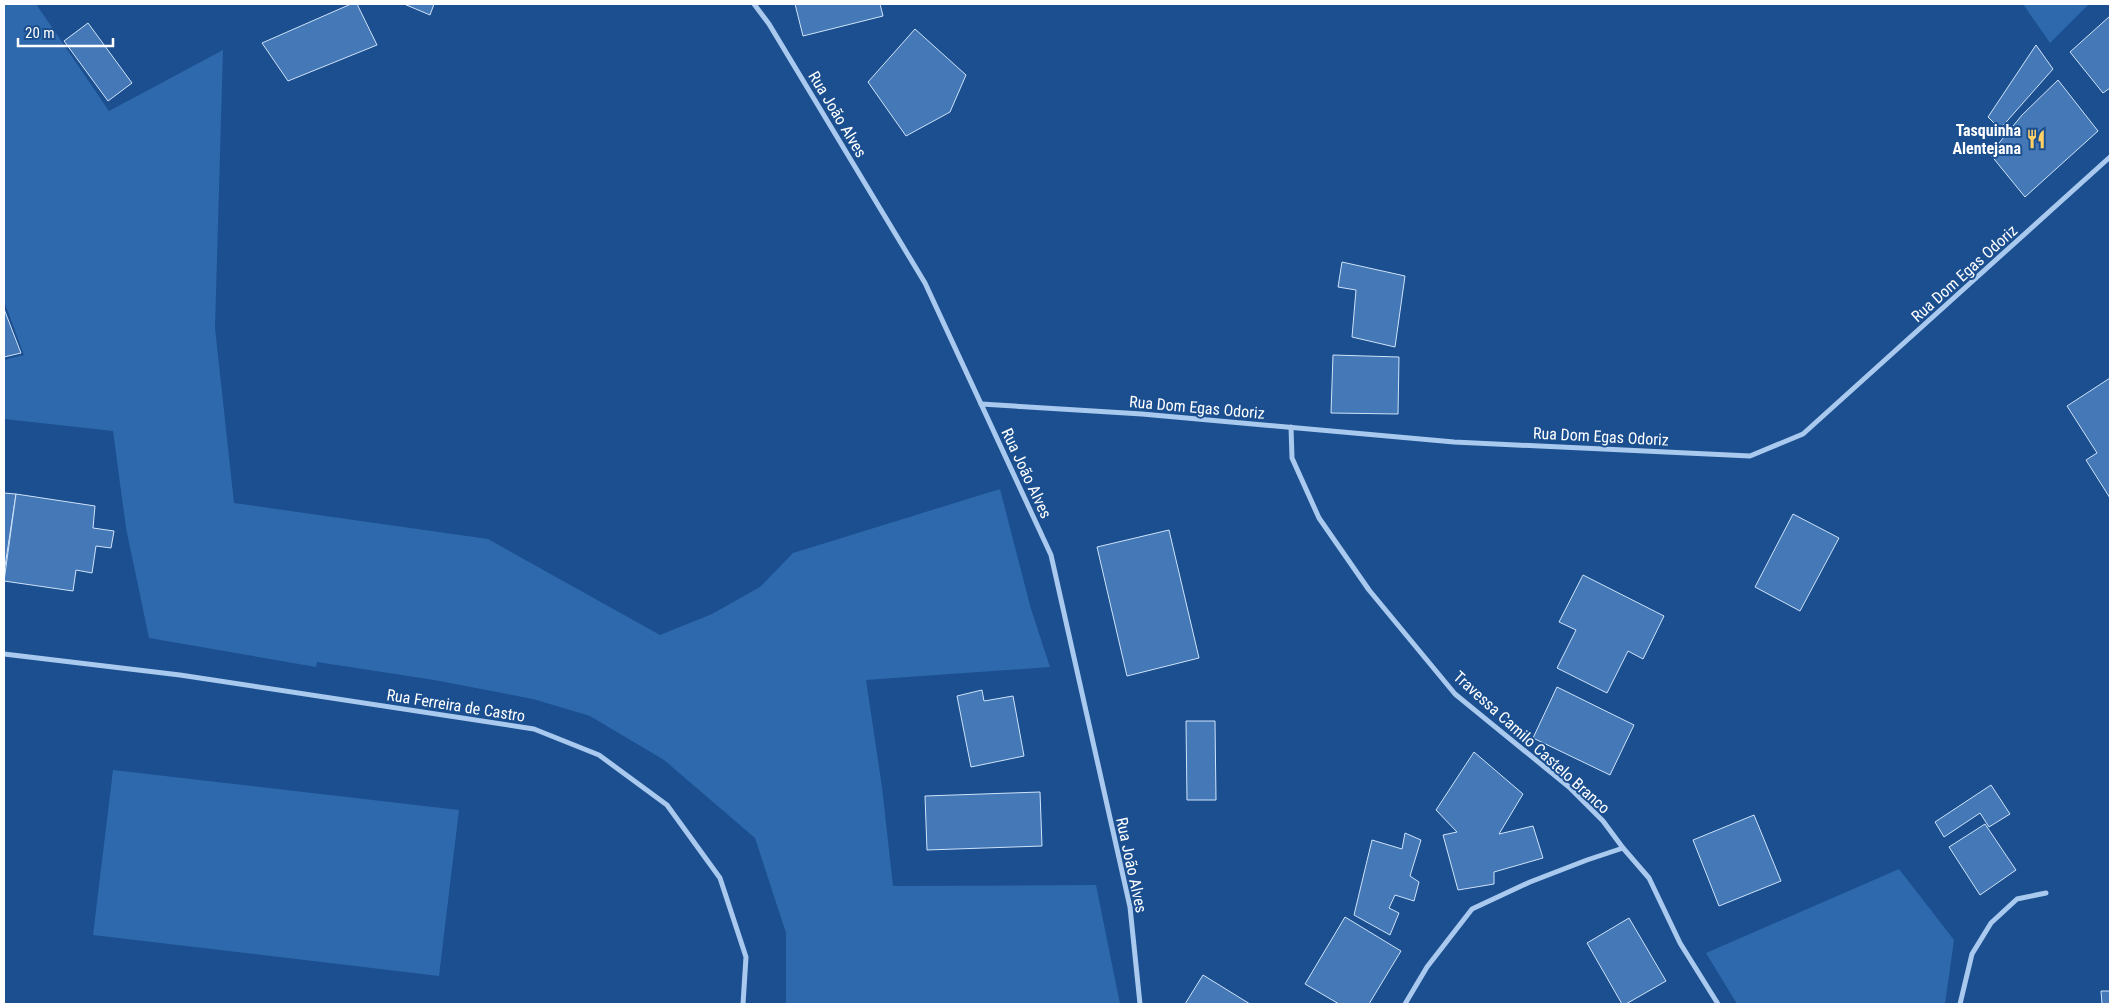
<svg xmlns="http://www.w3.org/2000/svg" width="2114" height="1008" viewBox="0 0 2114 1008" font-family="'Roboto Condensed',sans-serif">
  <rect width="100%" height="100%" fill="#1b4f8f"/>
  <g fill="#2e69ad">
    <path d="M 4,4 L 36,4 L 109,111 L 223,50 L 215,328 L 234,503 L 488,539 L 660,635 L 712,614 L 760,587 L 793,553 L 1000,489 L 1031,609 L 1050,667 L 866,680 L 882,787 L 893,886 L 1096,885 L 1120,1004 L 786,1004 L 786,933 L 755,838 L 664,760 L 590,716 L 533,699 L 434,680 L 317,662 L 316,667 L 149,638 L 126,528 L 113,431 L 4,419 L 4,360 L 24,355 L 4,301 Z"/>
    <path d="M 2023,4 L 2089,4 L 2050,43 Z"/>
    <path d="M 113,770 L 459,810 L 439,976 L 93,935 Z"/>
    <path d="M 1899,869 L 1954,940 L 1945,1004 L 1737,1004 L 1706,953 Z"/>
  </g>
  <g fill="#4478b7" stroke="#cfe3fa">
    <path d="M 351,4 L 357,4 L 377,45 L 288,81 L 262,43 Z"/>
    <path d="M 404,4 L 434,4 L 430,15 Z"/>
    <path d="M 795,4 L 880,4 L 883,16 L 803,36 Z"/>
    <path d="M 2110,16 L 2110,88 L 2103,93 L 2070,52 Z"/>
    <path d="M 88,23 L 132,83 L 108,101 L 64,41 Z"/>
    <path d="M 915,29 L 966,75 L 950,112 L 906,136 L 868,82 Z"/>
    <path d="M 2036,45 L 2053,69 L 2000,129 L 1988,117 Z"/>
    <path d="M 2058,80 L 2098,131 L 2025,197 L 1990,154 L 2022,115 Z"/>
    <path d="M 1342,262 L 1405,276 L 1395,347 L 1352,337 L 1356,290 L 1338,287 Z"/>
    <path d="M 4,309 L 21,353 L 4,357 Z"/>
    <path d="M 1333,355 L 1399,357 L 1398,414 L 1331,413 Z"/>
    <path d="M 2110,378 L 2110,498 L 2086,460 L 2097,453 L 2067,406 Z"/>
    <path d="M 4,493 L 16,494 L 4,573 Z"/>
    <path d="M 16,494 L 95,506 L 93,528 L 114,531 L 111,548 L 96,546 L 92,573 L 76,570 L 73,591 L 4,581 Z"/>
    <path d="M 1793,514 L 1839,538 L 1800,611 L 1755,587 Z"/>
    <path d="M 1169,530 L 1199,658 L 1127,676 L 1097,547 Z"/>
    <path d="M 1583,575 L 1664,616 L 1643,659 L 1628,651 L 1607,693 L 1557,668 L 1576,630 L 1559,622 Z"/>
    <path d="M 1557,687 L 1634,725 L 1610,775 L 1533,738 Z"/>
    <path d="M 982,690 L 984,701 L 1013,696 L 1024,756 L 971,767 L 957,696 Z"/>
    <path d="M 1186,721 L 1215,721 L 1216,800 L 1187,800 Z"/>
    <path d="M 1474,752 L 1523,794 L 1499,834 L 1533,826 L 1543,858 L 1494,872 L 1494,884 L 1458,890 L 1443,835 L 1457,832 L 1436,810 Z"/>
    <path d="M 1991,785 L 2010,814 L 1989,827 L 1980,813 L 1944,837 L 1935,822 Z"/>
    <path d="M 1040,792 L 1042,846 L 927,850 L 925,796 Z"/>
    <path d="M 1754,815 L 1781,881 L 1719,906 L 1693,840 Z"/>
    <path d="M 1985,824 L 2016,870 L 1980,895 L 1949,847 Z"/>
    <path d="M 1405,833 L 1421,840 L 1410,876 L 1419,882 L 1414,901 L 1395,895 L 1389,908 L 1399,913 L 1390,935 L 1354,915 L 1372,840 L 1402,849 Z"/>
    <path d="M 1345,917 L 1401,951 L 1369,1004 L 1339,1004 L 1305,984 Z"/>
    <path d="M 1629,918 L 1666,981 L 1626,1004 L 1622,1004 L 1587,943 Z"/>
    <path d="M 1203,975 L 1250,1004 L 1185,1004 Z"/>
    <path d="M 2101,991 L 2110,991 L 2110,1004 L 2102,1004 Z"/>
  </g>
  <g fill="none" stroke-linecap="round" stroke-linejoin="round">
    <g stroke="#a9c9ee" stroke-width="5">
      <path d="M 754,4 L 769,24 L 925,283 L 1051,555 L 1130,907 L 1140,1004"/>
      <path d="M 981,404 L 1142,414 L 1454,442 L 1750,456 L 1803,434 L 2110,157"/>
      <path d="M 1291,427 L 1292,458 L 1319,518 L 1369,590 L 1455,694 L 1569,787 L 1603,821 L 1623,848"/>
      <path d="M 4,654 L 180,675 L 534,729 L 599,755 L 667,805 L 720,878 L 746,957 L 743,1004"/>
      <path d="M 1405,1004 L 1427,967 L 1472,909 L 1530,882 L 1587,860 L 1623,848 L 1649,878 L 1680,943 L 1718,1004"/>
      <path d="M 1960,1004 L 1972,954 L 1991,923 L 2017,899 L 2046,893"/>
    </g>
  </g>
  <defs>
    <symbol id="restaurant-bare" viewBox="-9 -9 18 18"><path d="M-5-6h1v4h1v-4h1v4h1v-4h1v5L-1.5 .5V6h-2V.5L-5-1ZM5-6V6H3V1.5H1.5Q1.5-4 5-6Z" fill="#ffd166" stroke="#1b4f8f" stroke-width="2.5" paint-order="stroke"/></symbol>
  </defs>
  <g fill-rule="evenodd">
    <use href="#restaurant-bare" x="2022" y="125" width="28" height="28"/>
  </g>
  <g text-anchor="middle" stroke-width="4" stroke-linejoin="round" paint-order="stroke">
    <g font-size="16" fill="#fff" stroke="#1b4f8f">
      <text transform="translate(838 114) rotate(59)" y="6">Rua João Alves</text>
      <text transform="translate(1964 273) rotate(-42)" y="6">Rua Dom Egas Odoriz</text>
      <text transform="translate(1197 407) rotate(5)" y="6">Rua Dom Egas Odoriz</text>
      <text transform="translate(1601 436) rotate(3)" y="6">Rua Dom Egas Odoriz</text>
      <text transform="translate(1027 473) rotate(65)" y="6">Rua João Alves</text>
      <text transform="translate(456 705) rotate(9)" y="6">Rua Ferreira de Castro</text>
      <text transform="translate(1532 742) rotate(42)" y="6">Travessa Camilo Castelo Branco</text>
      <text transform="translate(1132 865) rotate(78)" y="6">Rua João Alves</text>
    </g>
    <g font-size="16" font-weight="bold" fill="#fff" stroke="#1b4f8f" text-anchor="end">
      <text x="2021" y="136">Tasquinha<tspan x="2021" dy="18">Alentejana</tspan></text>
    </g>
  </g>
  <rect width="2114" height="1008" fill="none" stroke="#ffffff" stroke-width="10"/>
  <path d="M18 38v8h95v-8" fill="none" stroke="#ffffff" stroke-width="2.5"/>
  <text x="25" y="38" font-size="15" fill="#ffffff" stroke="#1b4f8f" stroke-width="4" paint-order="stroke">20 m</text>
</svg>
